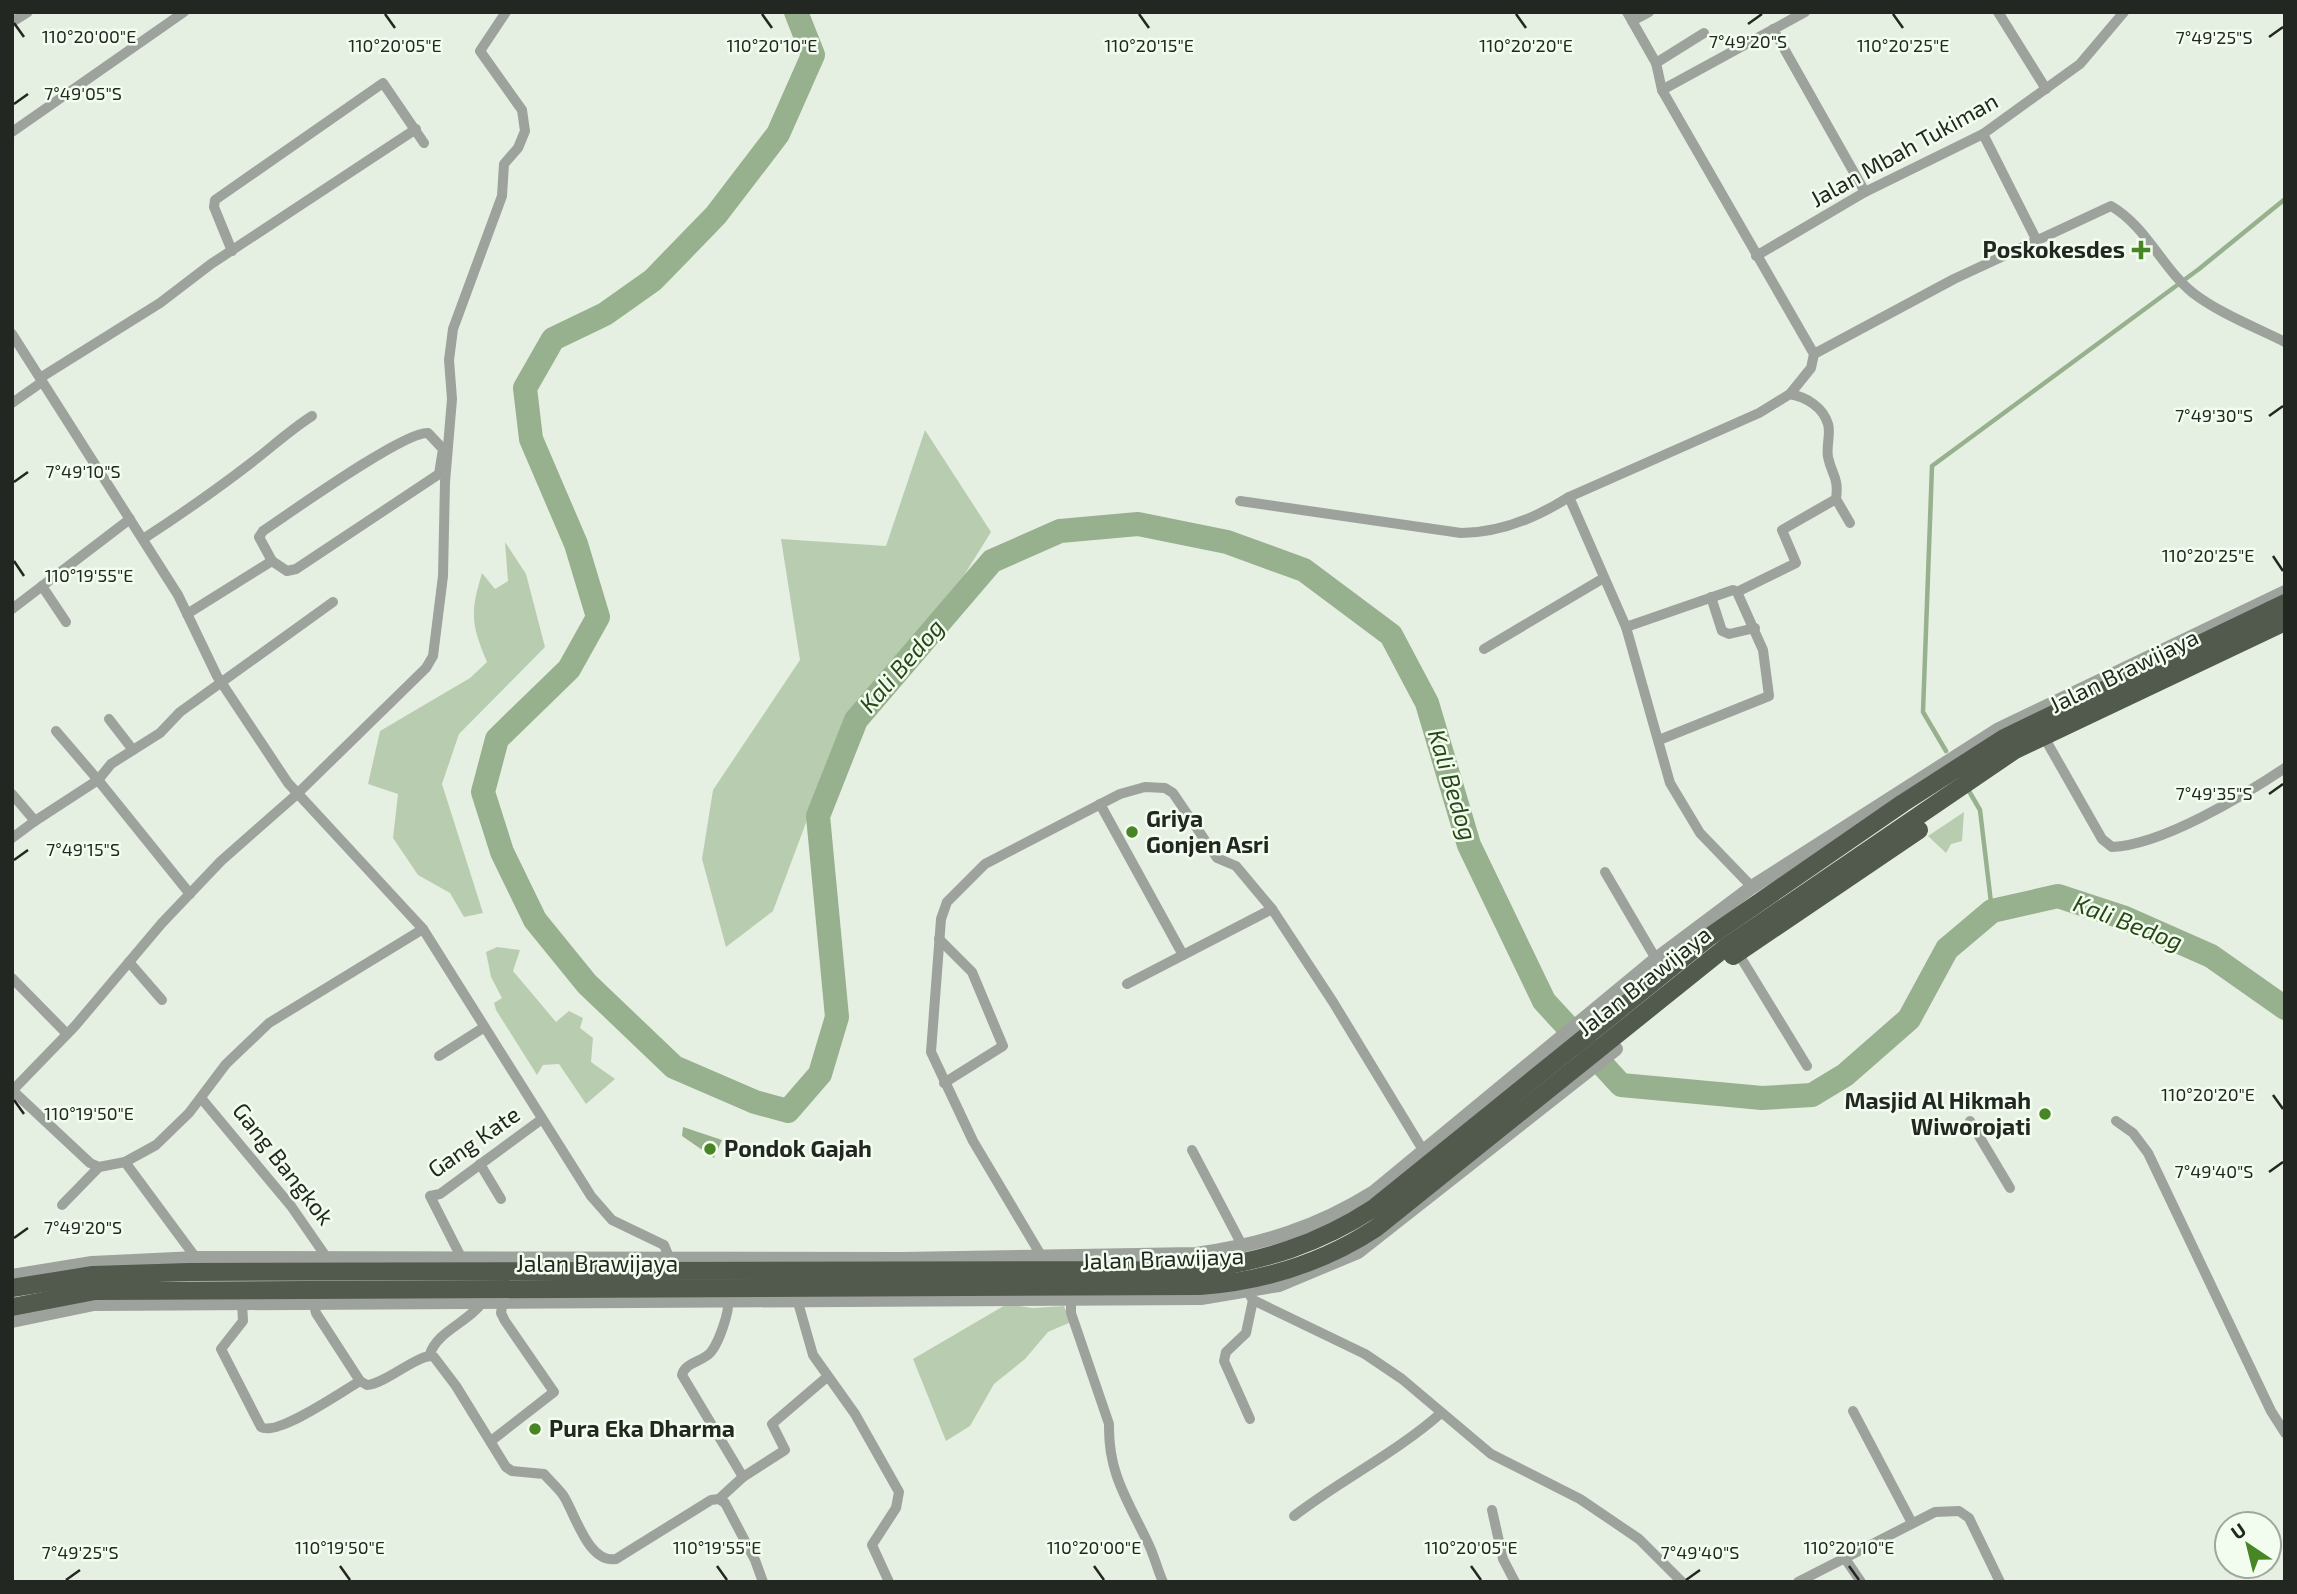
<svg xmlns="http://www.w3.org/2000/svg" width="2297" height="1594" viewBox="0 0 2297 1594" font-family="'Exo 2',sans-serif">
  <rect width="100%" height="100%" fill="#e6f0e2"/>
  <g fill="#b8cdaf">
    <path d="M 925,430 L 991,532 L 963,577 L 846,716 L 773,911 L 726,947 L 702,859 L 713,790 L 800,660 L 781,539 L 886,546 Z"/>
    <path d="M 505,542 L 526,574 L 545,647 L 459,734 L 442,784 L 483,913 L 464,917 L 450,893 L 418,875 L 393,838 L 398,794 L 368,784 L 380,731 L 470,678 L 487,662 C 471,624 470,613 482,573 L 495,589 L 508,581 Z"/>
    <path d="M 1964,812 L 1962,841 L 1951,844 L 1946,853 L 1928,836 Z"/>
    <path d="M 497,947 L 520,950 L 513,971 L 556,1022 L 569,1011 L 583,1018 L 580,1028 L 593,1038 L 591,1062 L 615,1079 L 586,1104 L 559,1064 L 543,1065 L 537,1075 L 496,1010 L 494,1003 L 502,998 L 491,977 L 486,952 Z"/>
    <path d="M 1007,1304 L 1033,1308 L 1064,1306 L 1071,1322 L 1048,1332 L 1025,1359 L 994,1384 L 970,1426 L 946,1441 L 913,1359 Z"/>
  </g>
  <path fill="#97b08d" d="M 683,1127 L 722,1140 L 714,1158 L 682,1136 Z"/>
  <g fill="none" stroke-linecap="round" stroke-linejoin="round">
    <g stroke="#97b08d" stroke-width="4.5">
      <path d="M 1946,751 L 1923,712 L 1932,466 L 2199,269 L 2285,199"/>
      <path d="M 1966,786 L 1980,810 L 1992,911"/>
    </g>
    <path stroke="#97b08d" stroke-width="24" d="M 796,12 L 813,55 L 778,134 L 716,215 L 653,280 L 605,314 L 553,339 L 525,388 L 531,439 L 576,544 L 598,617 L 569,669 L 497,739 L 483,792 L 502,852 L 535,920 L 587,984 L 674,1067 L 755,1102 L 788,1111 L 820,1074 L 837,1017 L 818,816 L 856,720 L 992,561 L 1060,531 L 1138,524 L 1227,542 L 1304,570 L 1391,635 L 1427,703 L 1469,845 L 1544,1001 L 1621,1085 L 1762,1098 L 1812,1095 L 1845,1075 L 1909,1019 L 1947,949 L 1992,911 L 2058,896 L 2125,918 L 2211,956 L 2285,1008"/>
    <g stroke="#9ea29c" stroke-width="10">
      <path d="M 1627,12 L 1656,63 L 1662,90 L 1814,354 L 1811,368 L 1790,394 L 1759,413 L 1569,497 L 1626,627 L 1670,783 L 1700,833 L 1752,887"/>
      <path d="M 1998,12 L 2046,89"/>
      <path d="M 1632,21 L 1649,12"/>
      <path d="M 12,22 L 28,12"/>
      <path d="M 1773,29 L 1865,192"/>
      <path d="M 1656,63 L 1704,33"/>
      <path d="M 1662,90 L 1805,12"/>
      <path d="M 12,132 L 184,12"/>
      <path d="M 1983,134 L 2037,241"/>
      <path d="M 232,251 L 214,207 L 215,200 L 383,83 L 424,143"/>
      <path d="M 1756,256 L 1865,192 L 1983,134 L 2080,64 L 2124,12"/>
      <path d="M 12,334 L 178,595 L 217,676 L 288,783 L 423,929 L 591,1196 L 612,1220 L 664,1245 L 669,1257"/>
      <path d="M 1814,354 L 1954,279 L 2111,206 C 2146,226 2162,268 2193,293 C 2219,313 2255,327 2285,342"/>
      <path d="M 40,378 L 160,303 L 211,264 L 416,129"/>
      <path d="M 12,403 L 42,382"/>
      <path d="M 428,433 L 443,449 L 439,474 L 296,569 L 287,571 L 272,561 L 259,537 L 263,531 C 290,513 404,431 428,433 Z"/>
      <path d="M 1836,499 L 1850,523"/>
      <path d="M 1240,501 L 1461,533 C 1500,533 1536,518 1569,497"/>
      <path d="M 143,539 C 180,515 216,490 251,463 C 272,447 290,430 312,416"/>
      <path d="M 42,586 L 66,622"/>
      <path d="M 1711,597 L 1722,631 L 1729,634 L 1755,628"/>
      <path d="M 12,609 L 130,519"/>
      <path d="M 187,614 L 272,561"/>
      <path d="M 1626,627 L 1733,590 L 1737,592 L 1796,563 L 1782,530 L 1836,499 C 1839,477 1832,476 1828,457 C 1826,446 1831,434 1828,424 C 1823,407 1806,397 1790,394"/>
      <path d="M 1484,649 L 1602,579"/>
      <path d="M 109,719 L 133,750"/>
      <path d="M 56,731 L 98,780 L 111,764 L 160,733 L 180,712 L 333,602"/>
      <path d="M 2044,737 L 2102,839 L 2112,847 C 2162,845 2243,796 2285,768"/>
      <path d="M 1659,740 L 1769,696 L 1763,650 L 1737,592"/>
      <path d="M 12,794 L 35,821 L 98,780 L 190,894"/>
      <path d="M 1100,804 L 1183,955"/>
      <path d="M 12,838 L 35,821"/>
      <path d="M 1605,872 L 1656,959"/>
      <path d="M 939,939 L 972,972 L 1003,1046 L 944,1083"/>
      <path d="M 1738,953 L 1807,1066"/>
      <path d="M 129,962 L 162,1000"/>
      <path d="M 12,978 L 67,1034"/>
      <path d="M 1127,984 L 1272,909"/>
      <path d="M 439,1056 L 483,1028"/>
      <path d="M 12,1091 L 75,1026 L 162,923 L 221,861 L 296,795 L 426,668 L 433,656 L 443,576 L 445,482 L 452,399 L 449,360 L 453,329 L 502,196 L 504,164 L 518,148 L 525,131 L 522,110 L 480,51 L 506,12"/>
      <path d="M 13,1091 L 90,1163 L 99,1167 L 125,1162 L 156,1145 L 189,1113 L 226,1064 L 269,1023 L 423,929"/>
      <path d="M 201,1098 L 291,1206 L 327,1258"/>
      <path d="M 1970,1121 L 2010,1188"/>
      <path d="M 2116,1121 L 2133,1133 L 2148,1153 L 2271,1411 L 2285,1433"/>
      <path d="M 1192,1150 L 1243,1247"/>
      <path d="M 125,1162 L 196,1258"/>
      <path d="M 480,1164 L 501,1199"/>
      <path d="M 62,1205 L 99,1167"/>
      <path d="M 461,1257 L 430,1196 L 440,1194 L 542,1119"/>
      <path d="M 1042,1257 L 973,1141 L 931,1052 L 941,919 L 947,902 L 985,864 L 1120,794 L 1145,787 L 1165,788 L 1173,793 L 1217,858 L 1236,866 L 1272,909 L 1333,1002 L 1426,1155"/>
      <path d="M 1248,1292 L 1253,1300 L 1365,1354 L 1402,1379 L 1491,1454 L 1580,1499 L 1639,1539 L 1682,1582"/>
      <path d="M 797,1299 L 813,1355 L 855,1414 L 899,1492 L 896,1508 L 872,1545 L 889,1582"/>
      <path d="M 1071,1299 L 1071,1313 L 1109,1424 C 1108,1473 1127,1499 1147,1541 C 1154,1554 1157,1569 1163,1582"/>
      <path d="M 728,1300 C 730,1311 719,1342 711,1352 C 703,1362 685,1362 682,1375 L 743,1477"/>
      <path d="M 313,1301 L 316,1313 L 360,1381 L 367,1385 C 386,1384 421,1351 434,1357 L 456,1386 L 506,1467 L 512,1471 L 544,1474 C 550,1481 557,1487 563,1495 C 575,1513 588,1564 616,1559 L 711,1500 L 719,1499 L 725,1503 L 755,1560 L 763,1582"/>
      <path d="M 242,1302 L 243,1321 L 221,1349 L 261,1427 C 277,1437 343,1391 360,1381"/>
      <path d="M 430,1354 C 437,1331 470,1322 483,1301"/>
      <path d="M 1853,1411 L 1912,1523"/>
      <path d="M 1250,1419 L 1224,1361 L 1226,1352 L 1246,1333 L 1253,1300"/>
      <path d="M 491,1441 L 554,1392 L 505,1321 L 501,1313 L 503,1301"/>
      <path d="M 719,1499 L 743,1477 L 785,1450 L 772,1424 L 827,1377"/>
      <path d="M 1492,1510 L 1503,1559 L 1515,1582"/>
      <path d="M 1294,1516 C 1342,1479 1396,1453 1441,1413"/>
      <path d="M 1844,1557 L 1861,1582"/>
      <path d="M 1798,1582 L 1935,1512 L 1959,1511 L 1969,1518 L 2000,1582"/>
    </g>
    <g stroke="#9ea29c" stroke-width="14">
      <path d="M 12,1276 L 92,1263 L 196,1258 L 901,1259 L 1196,1254 C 1264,1244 1316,1228 1374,1192 L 1656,959 L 1752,887 L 1999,729 L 2285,592"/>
      <path d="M 12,1321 L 94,1304 L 1201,1298 L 1279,1285 L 1358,1252 L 1616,1049"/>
    </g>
    <g stroke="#525a4e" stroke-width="18">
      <path d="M 1733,956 L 1919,830"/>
      <path d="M 12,1288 L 93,1275 L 189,1272 L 1199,1270 C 1264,1261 1319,1244 1374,1208 L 1709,937 L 1903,803 L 2004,738 L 2285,603"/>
      <path d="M 12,1307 L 95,1291 L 1200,1286 C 1264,1281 1323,1263 1376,1228 L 1726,947 L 2015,750 L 2285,622"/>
    </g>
  </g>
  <path fill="none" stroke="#232722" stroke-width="2.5" d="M 385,14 L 395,28M 762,14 L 772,28M 1139,14 L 1149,28M 1516,14 L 1526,28M 1893,14 L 1903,28M 14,23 L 24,37M 1748,24 L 1762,14M 2269,37 L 2283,27M 14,104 L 28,94M 2269,416 L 2283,406M 14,482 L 28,472M 2273,556 L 2283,571M 14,561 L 24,576M 2269,794 L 2283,784M 14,860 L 28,850M 2273,1095 L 2283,1109M 14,1100 L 24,1114M 2269,1172 L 2283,1162M 14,1238 L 28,1228M 340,1566 L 350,1580M 717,1566 L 727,1580M 1094,1566 L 1104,1580M 1471,1566 L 1481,1580M 1849,1566 L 1859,1580M 66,1580 L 80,1570M 1686,1580 L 1700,1570"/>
  <g fill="#478525" stroke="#f3fdef" stroke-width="2.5">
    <path d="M2137.5 239.5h7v7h7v7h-7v7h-7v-7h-7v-7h7z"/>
    <circle cx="1132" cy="832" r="7"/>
    <circle cx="2045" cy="1114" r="7"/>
    <circle cx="710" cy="1149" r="7"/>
    <circle cx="535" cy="1429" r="7"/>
  </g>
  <g text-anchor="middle" stroke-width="5" stroke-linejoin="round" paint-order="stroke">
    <g font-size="23" fill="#232722" stroke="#f3fdef">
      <text transform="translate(1904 150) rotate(-29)" y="8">Jalan Mbah Tukiman</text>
      <text transform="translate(2124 671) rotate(-26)" y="8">Jalan Brawijaya</text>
      <text transform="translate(1644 981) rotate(-38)" y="8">Jalan Brawijaya</text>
      <text transform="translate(474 1142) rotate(-35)" y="8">Gang Kate</text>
      <text transform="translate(283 1164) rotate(52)" y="8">Gang Bangkok</text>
      <text transform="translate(1163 1259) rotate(-2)" y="8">Jalan Brawijaya</text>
      <text x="597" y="1272">Jalan Brawijaya</text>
    </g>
    <g font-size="23" font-weight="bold" fill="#232722" stroke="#f3fdef" text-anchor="start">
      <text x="2125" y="258" text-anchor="end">Poskokesdes</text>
      <text x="1146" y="827">Griya<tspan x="1146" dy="26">Gonjen Asri</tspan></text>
      <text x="2031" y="1109" text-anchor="end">Masjid Al Hikmah<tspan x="2031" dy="26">Wiworojati</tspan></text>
      <text x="724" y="1157">Pondok Gajah</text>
      <text x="549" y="1437">Pura Eka Dharma</text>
    </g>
    <g font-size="24" font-style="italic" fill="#284917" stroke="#f3fdef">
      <text transform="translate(902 666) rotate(-49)" y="8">Kali Bedog</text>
      <text transform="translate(1452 785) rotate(73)" y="8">Kali Bedog</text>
      <text transform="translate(2128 923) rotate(21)" y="8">Kali Bedog</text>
    </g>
  </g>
  <g font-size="18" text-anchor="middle" fill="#232722" stroke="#f3fdef" stroke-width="5" stroke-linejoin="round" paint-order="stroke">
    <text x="89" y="43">110°20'00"E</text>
    <text x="2214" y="44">7°49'25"S</text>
    <text x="1748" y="48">7°49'20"S</text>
    <text x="772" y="52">110°20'10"E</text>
    <text x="1149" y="52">110°20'15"E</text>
    <text x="1903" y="52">110°20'25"E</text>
    <text x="395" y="52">110°20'05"E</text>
    <text x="1526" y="52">110°20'20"E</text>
    <text x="83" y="100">7°49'05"S</text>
    <text x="2214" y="422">7°49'30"S</text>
    <text x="83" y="478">7°49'10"S</text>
    <text x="2208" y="562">110°20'25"E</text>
    <text x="89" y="582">110°19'55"E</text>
    <text x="2214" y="800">7°49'35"S</text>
    <text x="83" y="856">7°49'15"S</text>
    <text x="2208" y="1101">110°20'20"E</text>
    <text x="89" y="1120">110°19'50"E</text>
    <text x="2214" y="1178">7°49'40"S</text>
    <text x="83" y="1234">7°49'20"S</text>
    <text x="340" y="1554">110°19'50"E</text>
    <text x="717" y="1554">110°19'55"E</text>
    <text x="1094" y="1554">110°20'00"E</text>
    <text x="1471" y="1554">110°20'05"E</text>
    <text x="1849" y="1554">110°20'10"E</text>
    <text x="80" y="1559">7°49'25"S</text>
    <text x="1700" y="1559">7°49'40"S</text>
  </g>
  <rect width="2297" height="1594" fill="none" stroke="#232722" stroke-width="28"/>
  <g transform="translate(2248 1545) rotate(325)"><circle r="33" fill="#f3fdef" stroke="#a0a79d" stroke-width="2"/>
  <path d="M0-5L12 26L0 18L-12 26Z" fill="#478525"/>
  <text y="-10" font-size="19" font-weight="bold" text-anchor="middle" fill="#232722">U</text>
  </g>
</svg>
